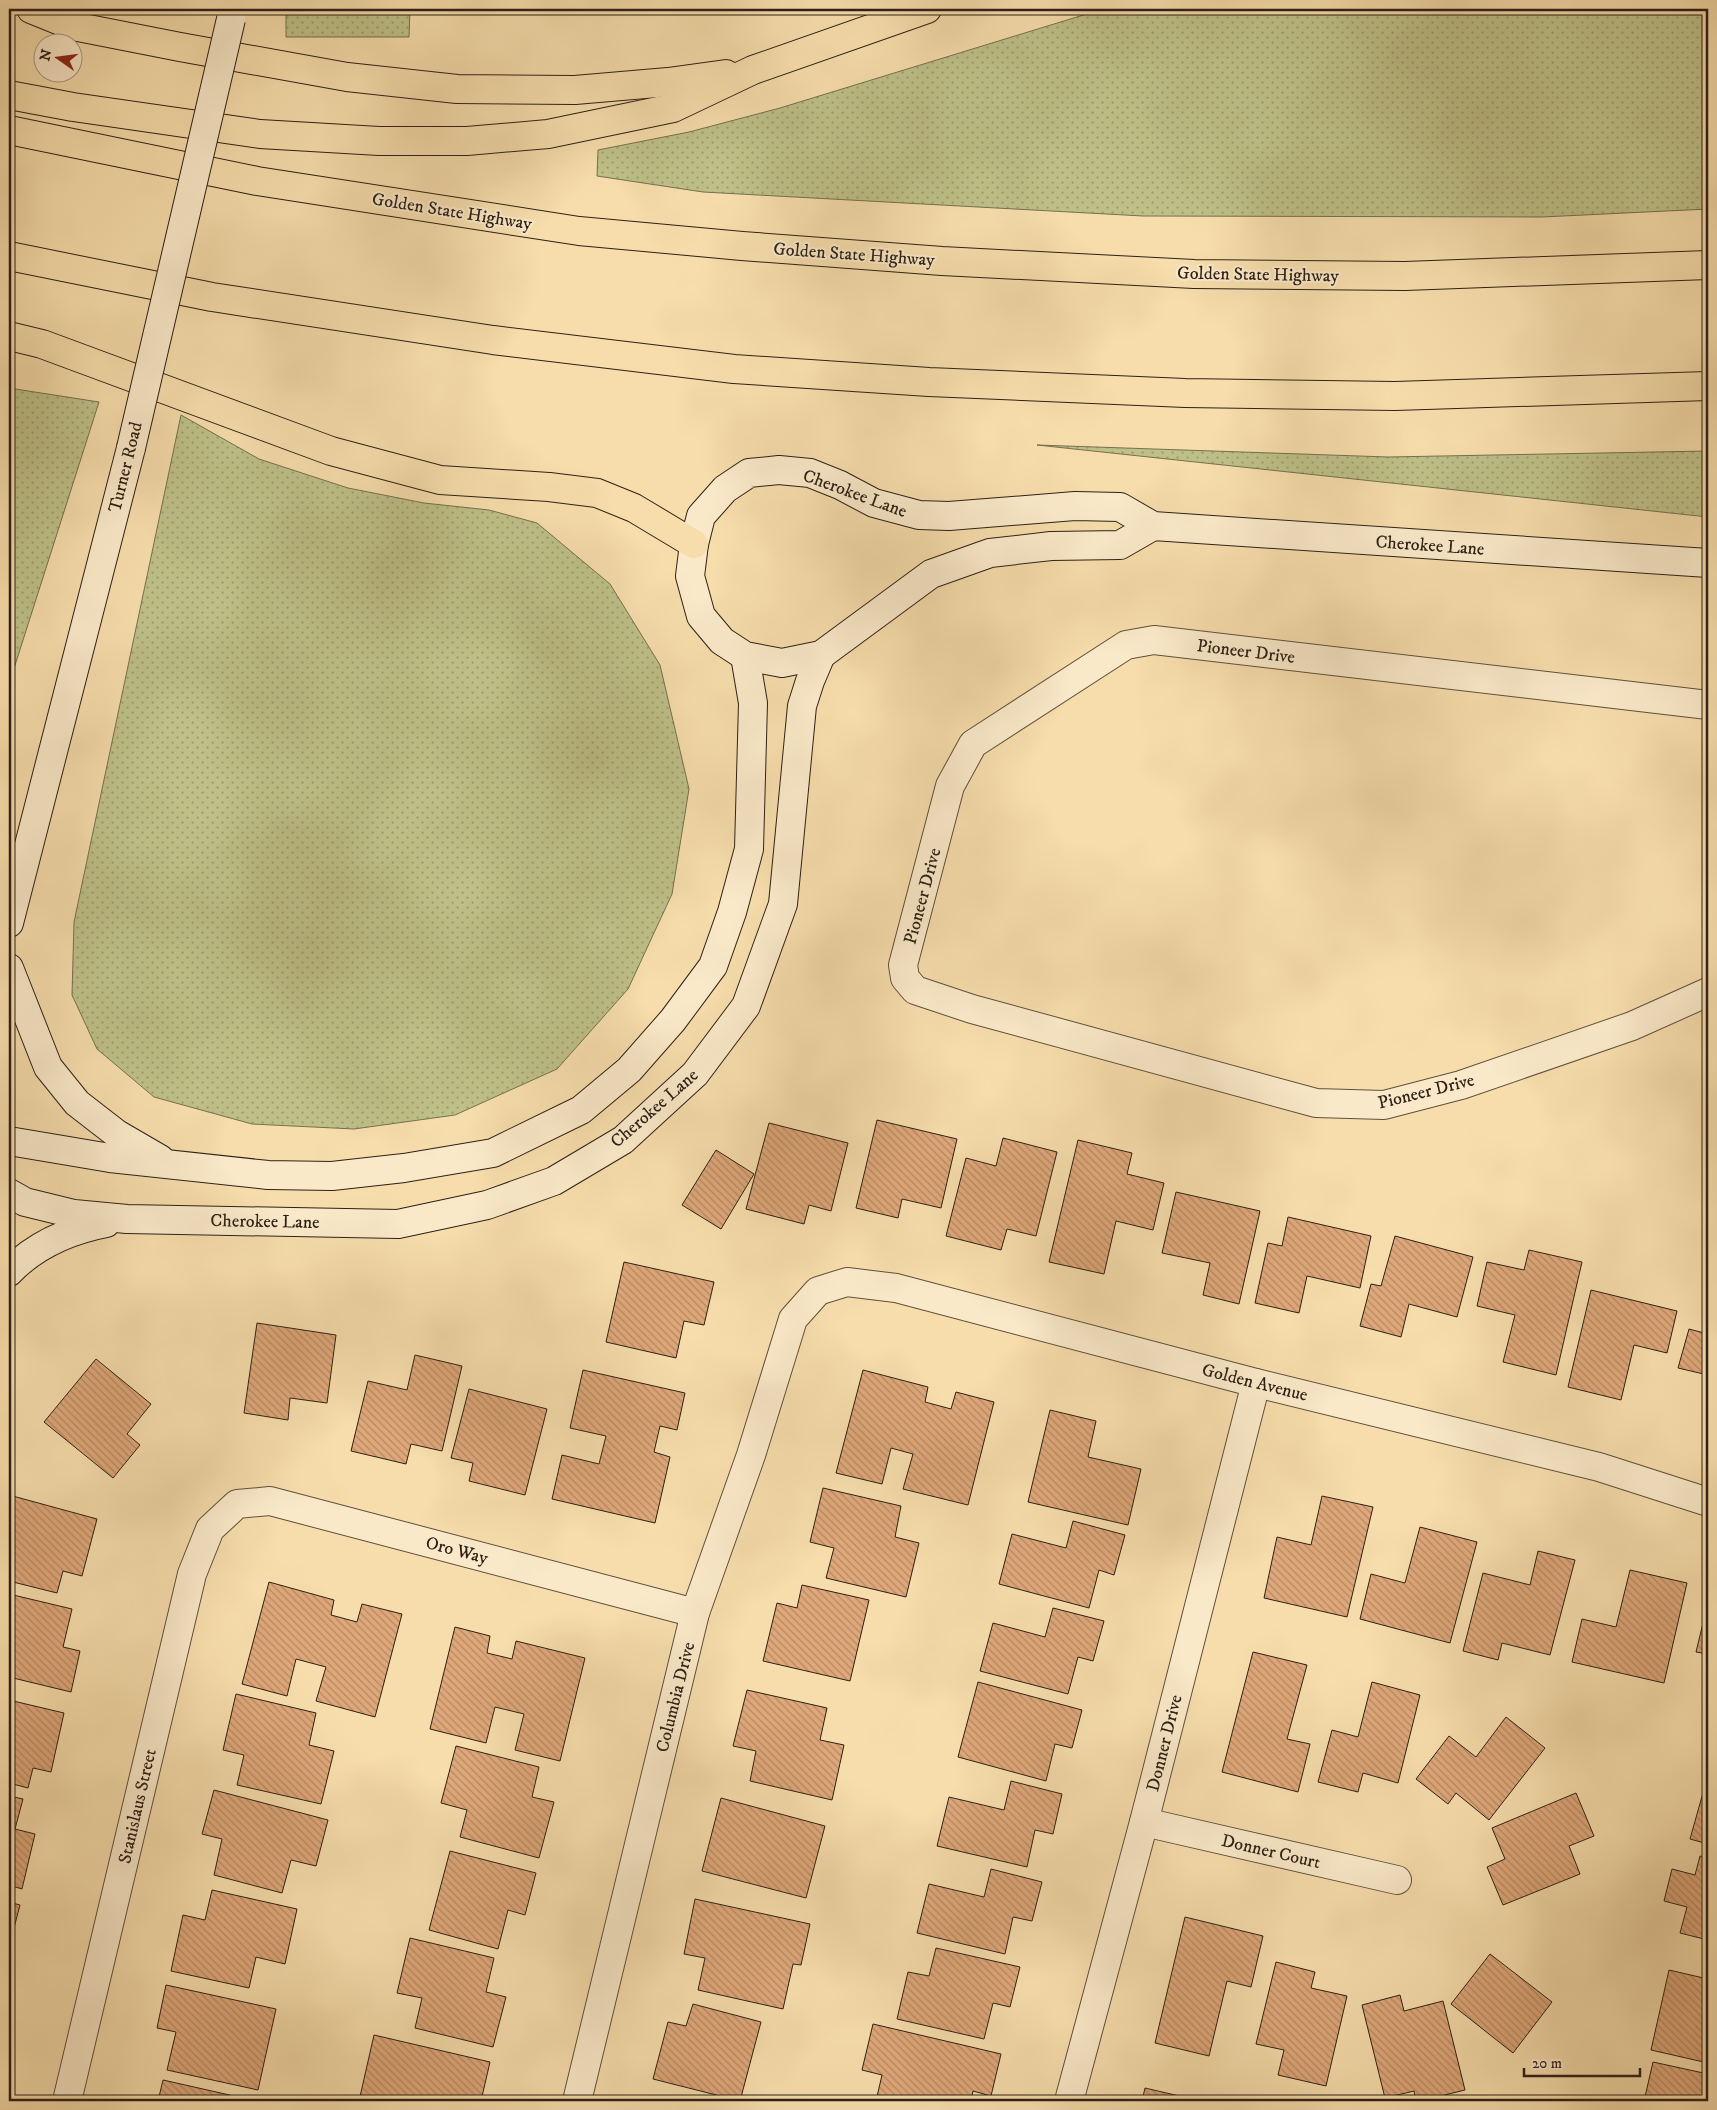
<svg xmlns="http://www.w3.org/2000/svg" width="1717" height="2110" viewBox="0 0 1717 2110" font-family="'IM FELL DW Pica',serif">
  <defs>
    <pattern id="grass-dots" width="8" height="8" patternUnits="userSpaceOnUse" patternTransform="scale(1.25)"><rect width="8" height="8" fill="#bec088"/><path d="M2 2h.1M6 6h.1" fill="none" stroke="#9b9c6e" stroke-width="1.8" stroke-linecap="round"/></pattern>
    <pattern id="building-back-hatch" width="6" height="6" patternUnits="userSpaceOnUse" patternTransform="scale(1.25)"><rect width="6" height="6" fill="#dfa87a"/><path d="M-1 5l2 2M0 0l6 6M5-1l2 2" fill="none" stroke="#b58863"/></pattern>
  </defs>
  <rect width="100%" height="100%" fill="#f7ddac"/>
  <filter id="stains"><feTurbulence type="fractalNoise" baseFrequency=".004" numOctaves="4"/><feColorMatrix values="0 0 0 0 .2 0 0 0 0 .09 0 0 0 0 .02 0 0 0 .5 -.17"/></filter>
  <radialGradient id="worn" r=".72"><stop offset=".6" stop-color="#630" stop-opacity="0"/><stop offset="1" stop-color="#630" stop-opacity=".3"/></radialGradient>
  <g fill="url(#grass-dots)" stroke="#76704f">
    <path d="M 286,9 L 410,9 L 409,37 L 286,37 Z"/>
    <path d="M 1103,9 L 1708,9 L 1708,209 L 1542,217 L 1143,216 L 703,192 L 597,176 L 598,150 L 689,132 L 780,108 Z"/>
    <path d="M 9,388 L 99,402 L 9,684 Z"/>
    <path d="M 181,415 L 259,459 L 348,488 L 424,503 L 489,510 L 537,523 L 610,584 L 660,665 L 689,789 L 672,894 L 628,989 L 557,1069 L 455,1115 L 354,1129 L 252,1124 L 154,1097 L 97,1049 L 72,995 L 74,922 Z"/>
    <path d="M 1037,445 L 1388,457 L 1708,451 L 1708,517 Z"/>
  </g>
  <g fill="url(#building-back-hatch)" stroke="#2d2016">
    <path d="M 877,1120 L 957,1139 L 941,1208 L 902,1199 L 898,1218 L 856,1208 Z"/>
    <path d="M 769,1123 L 848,1143 L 831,1211 L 809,1205 L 804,1224 L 746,1209 Z"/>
    <path d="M 1003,1138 L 1057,1152 L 1036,1236 L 1007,1229 L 1001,1250 L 946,1236 L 966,1158 L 996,1166 Z"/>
    <path d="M 1078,1140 L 1132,1153 L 1127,1174 L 1164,1183 L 1153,1230 L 1116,1221 L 1104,1274 L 1049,1262 Z"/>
    <path d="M 716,1150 L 754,1174 L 721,1229 L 682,1205 Z"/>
    <path d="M 1176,1192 L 1260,1211 L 1239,1304 L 1203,1295 L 1210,1263 L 1162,1253 Z"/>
    <path d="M 1288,1217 L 1371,1236 L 1360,1288 L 1307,1276 L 1299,1313 L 1255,1303 L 1268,1243 L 1282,1246 Z"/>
    <path d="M 1395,1236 L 1473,1257 L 1457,1317 L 1409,1304 L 1401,1337 L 1360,1326 L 1371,1284 L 1381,1286 Z"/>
    <path d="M 1529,1250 L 1582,1262 L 1556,1375 L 1503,1362 L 1515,1315 L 1477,1306 L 1487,1262 L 1524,1270 Z"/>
    <path d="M 624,1262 L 714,1282 L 704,1325 L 684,1321 L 676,1358 L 606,1342 Z"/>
    <path d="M 1591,1290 L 1677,1311 L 1667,1353 L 1634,1345 L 1621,1400 L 1568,1387 Z"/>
    <path d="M 257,1323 L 336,1335 L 327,1403 L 290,1398 L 288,1420 L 244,1413 Z"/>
    <path d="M 1689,1329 L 1708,1334 L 1708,1375 L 1678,1368 Z"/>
    <path d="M 415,1355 L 462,1366 L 442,1451 L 411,1444 L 406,1464 L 351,1451 L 368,1381 L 407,1390 Z"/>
    <path d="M 96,1359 L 151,1404 L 127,1434 L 140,1445 L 113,1478 L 44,1422 Z"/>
    <path d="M 583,1370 L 685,1393 L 677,1430 L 660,1426 L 654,1452 L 670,1457 L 655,1523 L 552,1499 L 562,1455 L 599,1464 L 606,1436 L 570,1428 Z"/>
    <path d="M 863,1370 L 928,1387 L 925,1402 L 951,1409 L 956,1392 L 994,1402 L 968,1505 L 903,1489 L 913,1454 L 891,1448 L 882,1484 L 836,1473 Z"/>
    <path d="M 469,1389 L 547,1409 L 525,1495 L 469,1481 L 473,1463 L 451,1458 Z"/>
    <path d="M 1050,1410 L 1096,1421 L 1088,1457 L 1141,1469 L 1128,1525 L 1028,1502 Z"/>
    <path d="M 1708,1411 L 1708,1426 L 1705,1425 Z"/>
    <path d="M 823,1488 L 901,1506 L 895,1537 L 919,1543 L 906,1597 L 826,1578 L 834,1548 L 810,1542 Z"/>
    <path d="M 9,1495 L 97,1519 L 82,1576 L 63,1571 L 57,1593 L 9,1581 Z"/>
    <path d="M 1322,1496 L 1373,1507 L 1347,1617 L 1264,1598 L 1277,1537 L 1311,1545 Z"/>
    <path d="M 1073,1521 L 1125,1535 L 1114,1575 L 1099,1570 L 1089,1608 L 999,1584 L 1012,1534 L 1066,1548 Z"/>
    <path d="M 1420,1527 L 1477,1542 L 1450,1643 L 1360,1619 L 1371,1574 L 1405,1583 Z"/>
    <path d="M 1538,1551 L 1575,1560 L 1550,1655 L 1502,1643 L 1498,1660 L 1463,1651 L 1483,1573 L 1530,1585 Z"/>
    <path d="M 1630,1570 L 1687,1583 L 1664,1683 L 1572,1662 L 1582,1619 L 1616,1627 Z"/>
    <path d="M 269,1582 L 334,1600 L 331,1615 L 357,1622 L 362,1604 L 402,1614 L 375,1717 L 316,1701 L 326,1667 L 296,1659 L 287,1696 L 242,1684 Z"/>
    <path d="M 802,1585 L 869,1600 L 850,1681 L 763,1661 L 777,1603 L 797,1608 Z"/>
    <path d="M 9,1594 L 72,1609 L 63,1647 L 80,1651 L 71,1692 L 9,1677 Z"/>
    <path d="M 1053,1608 L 1104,1621 L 1093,1661 L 1078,1657 L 1068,1694 L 980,1671 L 993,1623 L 1045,1637 Z"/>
    <path d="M 1703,1623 L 1708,1624 L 1708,1654 L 1696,1652 Z"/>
    <path d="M 455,1627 L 490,1636 L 487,1653 L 512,1659 L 516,1641 L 585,1658 L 560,1761 L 515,1750 L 524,1714 L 495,1707 L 486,1743 L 430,1729 Z"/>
    <path d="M 1253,1652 L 1307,1665 L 1287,1739 L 1310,1744 L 1298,1792 L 1222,1772 Z"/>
    <path d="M 978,1682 L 1082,1710 L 1072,1748 L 1055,1744 L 1046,1781 L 958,1757 Z"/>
    <path d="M 1372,1682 L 1420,1695 L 1398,1783 L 1363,1773 L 1358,1792 L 1318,1782 L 1332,1730 L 1358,1737 Z"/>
    <path d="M 747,1690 L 827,1708 L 820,1740 L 844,1745 L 832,1800 L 750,1781 L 756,1751 L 733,1746 Z"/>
    <path d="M 236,1694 L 316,1713 L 309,1745 L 334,1751 L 321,1804 L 237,1785 L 244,1755 L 223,1750 Z"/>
    <path d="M 9,1700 L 64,1713 L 51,1772 L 33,1768 L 28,1788 L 9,1783 Z"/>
    <path d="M 1506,1717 L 1545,1748 L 1489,1820 L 1456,1793 L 1448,1804 L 1416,1779 L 1449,1736 L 1476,1757 Z"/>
    <path d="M 456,1746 L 539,1767 L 532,1797 L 554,1802 L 539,1858 L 460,1837 L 467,1810 L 441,1803 Z"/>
    <path d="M 1708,1775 L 1708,1844 L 1690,1839 Z"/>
    <path d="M 1011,1781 L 1062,1794 L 1053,1834 L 1035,1830 L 1027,1867 L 937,1846 L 949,1797 L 1004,1810 Z"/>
    <path d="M 214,1790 L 328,1820 L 316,1866 L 291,1860 L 282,1893 L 214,1875 L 222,1839 L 202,1834 Z"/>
    <path d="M 1576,1793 L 1594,1836 L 1569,1846 L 1580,1874 L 1503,1905 L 1487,1867 L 1505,1859 L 1492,1828 Z"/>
    <path d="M 9,1796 L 23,1799 L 15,1829 L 35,1834 L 22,1889 L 9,1885 Z"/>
    <path d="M 721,1798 L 825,1826 L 806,1898 L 702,1871 Z"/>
    <path d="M 450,1851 L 536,1873 L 525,1915 L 508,1910 L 498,1949 L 429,1930 Z"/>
    <path d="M 1700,1856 L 1708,1858 L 1708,1940 L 1680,1933 L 1687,1907 L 1664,1901 L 1672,1869 L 1695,1875 Z"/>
    <path d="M 991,1869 L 1042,1882 L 1032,1921 L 1013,1917 L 1005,1954 L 917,1933 L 929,1884 L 984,1897 Z"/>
    <path d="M 212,1890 L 297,1909 L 285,1964 L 256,1957 L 249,1988 L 171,1971 L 183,1915 L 205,1920 Z"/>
    <path d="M 695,1899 L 810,1924 L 801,1965 L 793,1964 L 783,2009 L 698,1990 L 705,1958 L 684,1954 Z"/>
    <path d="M 9,1902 L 20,1905 L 9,1947 Z"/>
    <path d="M 1185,1917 L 1263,1936 L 1251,1987 L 1227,1981 L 1209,2056 L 1155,2043 Z"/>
    <path d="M 410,1938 L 494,1958 L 486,1992 L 506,1997 L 493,2047 L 415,2028 L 422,1998 L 397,1993 Z"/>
    <path d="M 936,1948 L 1020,1967 L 1010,2007 L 993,2003 L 984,2039 L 897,2019 L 908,1972 L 929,1976 Z"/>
    <path d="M 1490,1954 L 1552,2002 L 1513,2053 L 1451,2004 Z"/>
    <path d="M 1276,1962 L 1315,1972 L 1311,1988 L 1347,1996 L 1326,2086 L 1278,2075 L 1284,2050 L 1256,2044 Z"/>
    <path d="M 1669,1970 L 1708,1979 L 1708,2063 L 1651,2050 Z"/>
    <path d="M 166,1985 L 276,2009 L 258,2090 L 167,2070 L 176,2032 L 157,2028 Z"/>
    <path d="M 1400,1995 L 1404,2011 L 1443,2001 L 1465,2090 L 1420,2101 L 1416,2101 L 1414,2091 L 1385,2098 L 1362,2005 Z"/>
    <path d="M 693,2004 L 761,2022 L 740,2101 L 653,2079 L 668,2022 L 686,2026 Z"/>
    <path d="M 873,2024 L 1001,2054 L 991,2096 L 973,2091 L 971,2101 L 876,2101 L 882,2075 L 862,2070 Z"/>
    <path d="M 374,2035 L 490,2062 L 481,2101 L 359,2101 Z"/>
    <path d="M 1653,2062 L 1708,2074 L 1708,2101 L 1644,2101 Z"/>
    <path d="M 163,2080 L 234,2096 L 233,2101 L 158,2101 Z"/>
    <path d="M 1145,2088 L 1201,2101 L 1142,2101 Z"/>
  </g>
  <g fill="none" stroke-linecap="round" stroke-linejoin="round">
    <defs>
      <g id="minor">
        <path d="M 1708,705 L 1154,640 L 1126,645 L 973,744 L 950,786 L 903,965 L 905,978 L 915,990 L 972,1009 L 1316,1103 L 1384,1105 L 1461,1085 L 1632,1026 L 1708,992"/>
        <path d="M 1144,1822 L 1397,1880"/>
        <path d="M 67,2101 L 192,1574 L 210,1529 L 237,1504 L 270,1501 L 695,1613"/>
        <path d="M 577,2101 L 695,1613 L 751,1455 L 793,1319 L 818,1291 L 847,1282 L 896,1288 L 1256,1383 L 1599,1467 L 1708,1502"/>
        <path d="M 1069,2101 L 1144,1822 L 1256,1383"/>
      </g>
      <g id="secondary">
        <path d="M 1153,526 L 1120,545 L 1051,546 L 990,553 L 931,574 L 821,655 L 782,663 L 745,656 L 722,641 L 701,616 L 690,576 L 694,544 L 701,516 L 725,489 L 749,473 L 779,470 L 810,473 L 840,485 L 874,503 L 919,515 L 949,516 L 1075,506 L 1120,507 L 1153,526 L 1708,563"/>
        <path d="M 9,923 L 131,448"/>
        <path d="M 9,968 L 48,1067 L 77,1103 L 117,1134 L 160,1159"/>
        <path d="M 9,1141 L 110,1158 L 268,1175 L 332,1176 L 404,1168 L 493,1153 L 581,1110 L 629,1070 L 673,1020 L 713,966 L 732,912 L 749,849 L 753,703 L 745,656"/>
        <path d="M 9,1193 L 25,1202 L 74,1214 L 127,1219 L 398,1224 L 487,1205 L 554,1181 L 623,1140 L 695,1074 L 746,1006 L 783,904 L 802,706 L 810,681 L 821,655"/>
        <path d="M 9,1272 C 35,1245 70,1230 106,1223"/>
      </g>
      <g id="motorway">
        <path d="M 31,9 L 73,26 L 180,47 L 347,77 L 457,89 L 575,90 L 668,82 L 726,74"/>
        <path d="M 9,95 L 73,107 L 260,134 L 379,141 L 467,141 L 548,134 L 673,108 L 753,70 L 927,9"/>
        <path d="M 9,130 L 257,181 L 579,231 L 742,246 L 942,261 L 1194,274 L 1405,276 L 1708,265"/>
        <path d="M 9,256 L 212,297 L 493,340 L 734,369 L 929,382 L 1185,393 L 1395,396 L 1708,386"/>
        <path d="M 9,336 L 42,344 L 331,451 L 440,480 L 549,487 L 597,493 L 634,508 L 694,544"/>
      </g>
    </defs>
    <use href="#minor" stroke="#604f3c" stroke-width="30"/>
    <use href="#secondary" stroke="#2d2016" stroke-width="30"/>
    <use href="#motorway" stroke="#2d2016" stroke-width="30"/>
    <use href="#minor" stroke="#fae9c9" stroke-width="28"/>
    <use href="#secondary" stroke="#fae9c9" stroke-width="28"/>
    <use href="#motorway" stroke="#f7ddac" stroke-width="28"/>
    <defs>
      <path id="secondary-bridge" d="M 131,448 L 231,19"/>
    </defs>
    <use href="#secondary-bridge" stroke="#2d2016" stroke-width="30" stroke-linecap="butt"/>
    <use href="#secondary-bridge" stroke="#fae9c9" stroke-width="28"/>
  </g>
  <g text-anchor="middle" stroke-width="4" stroke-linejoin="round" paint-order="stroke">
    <g font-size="18" fill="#2d2016" stroke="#fae9c9">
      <text transform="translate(452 211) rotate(9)" y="6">Golden State Highway</text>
      <text transform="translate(854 254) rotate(4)" y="6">Golden State Highway</text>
      <text transform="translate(1258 274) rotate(1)" y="6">Golden State Highway</text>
      <text transform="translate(125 467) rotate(-76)" y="6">Turner Road</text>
      <text transform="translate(855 493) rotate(20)" y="6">Cherokee Lane</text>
      <text transform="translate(1430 545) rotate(4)" y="6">Cherokee Lane</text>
      <text transform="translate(1246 651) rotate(7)" y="6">Pioneer Drive</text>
      <text transform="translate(922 896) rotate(-75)" y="6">Pioneer Drive</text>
      <text transform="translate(1426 1091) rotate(-14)" y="6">Pioneer Drive</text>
      <text transform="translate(654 1108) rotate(-41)" y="6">Cherokee Lane</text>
      <text transform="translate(265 1221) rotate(1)" y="6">Cherokee Lane</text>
      <text transform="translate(1255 1382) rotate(14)" y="6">Golden Avenue</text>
      <text transform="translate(457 1550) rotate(15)" y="6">Oro Way</text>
      <text transform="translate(675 1697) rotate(-76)" y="6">Columbia Drive</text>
      <text transform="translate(1164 1743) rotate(-76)" y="6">Donner Drive</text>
      <text transform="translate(137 1806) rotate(-77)" y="6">Stanislaus Street</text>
      <text transform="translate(1271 1851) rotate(13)" y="6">Donner Court</text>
    </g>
  </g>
  <rect width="1717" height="2110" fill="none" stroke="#f7ddac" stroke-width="30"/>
  <rect x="10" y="10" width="1697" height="2090" fill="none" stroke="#2d2016" stroke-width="2.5"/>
  <rect x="15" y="15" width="1687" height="2080" fill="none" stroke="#2d2016"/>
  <g transform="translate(58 58) rotate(284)"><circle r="24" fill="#fae9c9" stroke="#a89981"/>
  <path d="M0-4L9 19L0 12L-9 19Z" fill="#8f2418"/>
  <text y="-8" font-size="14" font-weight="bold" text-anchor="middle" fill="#2d2016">N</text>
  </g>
  <path d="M1524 2068v8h116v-8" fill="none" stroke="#2d2016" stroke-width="2.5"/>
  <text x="1532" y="2068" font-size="15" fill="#2d2016" stroke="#fae9c9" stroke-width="4" paint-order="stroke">20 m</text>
  <rect width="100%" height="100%" filter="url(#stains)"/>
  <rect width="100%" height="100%" fill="url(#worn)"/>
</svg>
